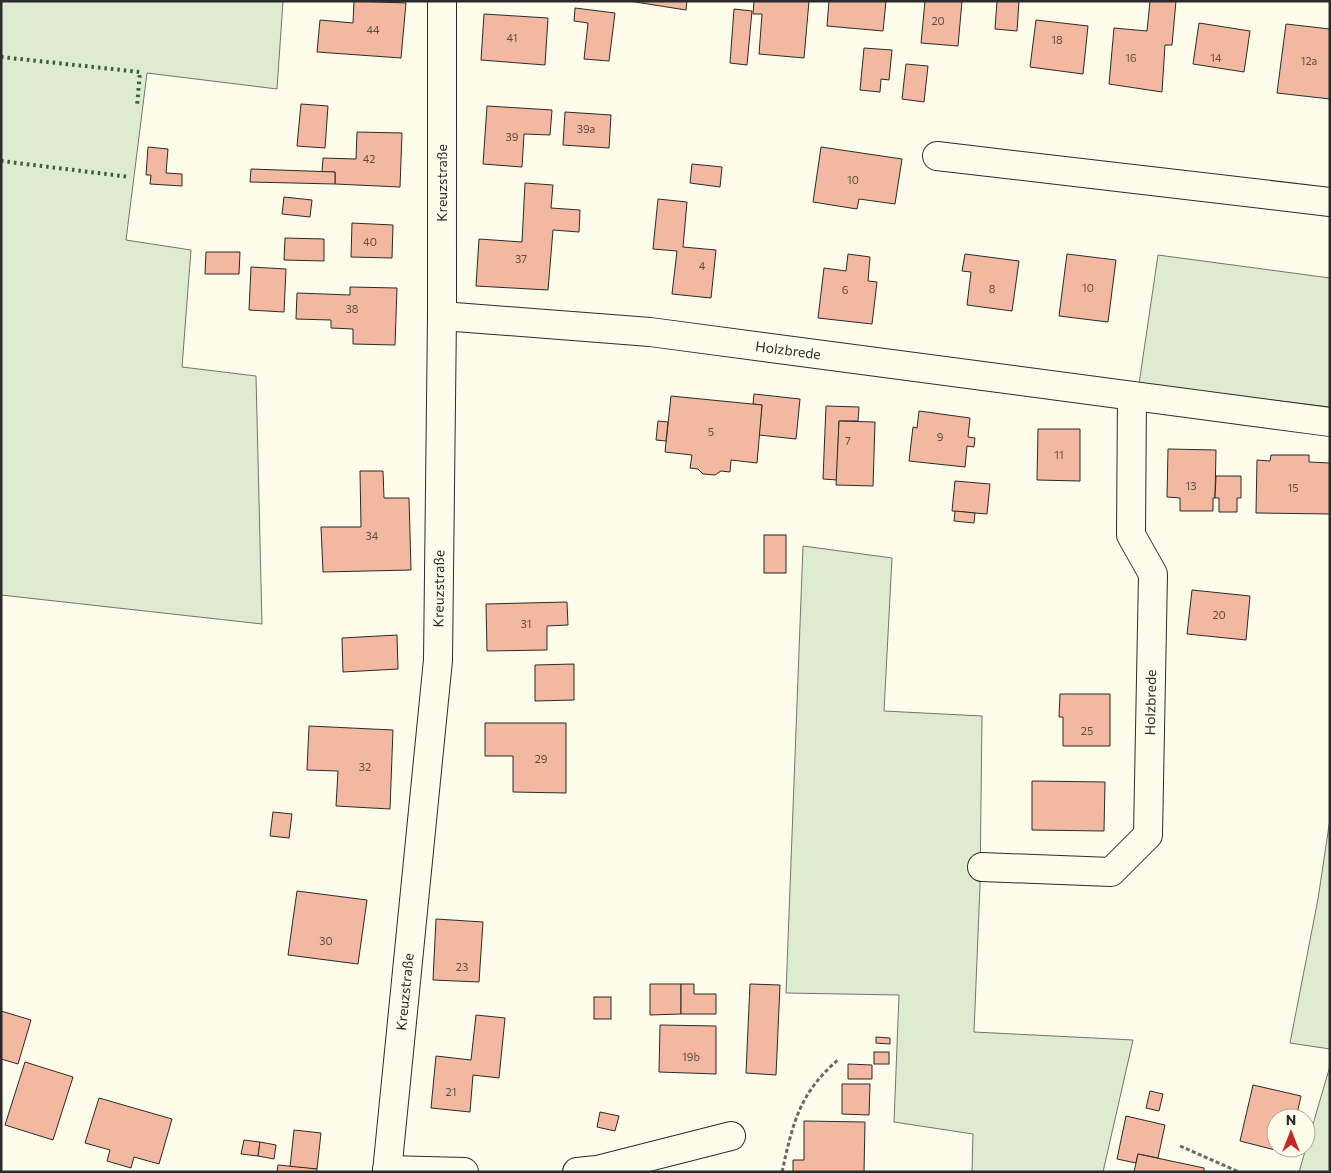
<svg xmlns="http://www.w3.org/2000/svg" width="1331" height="1173" viewBox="0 0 1331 1173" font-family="Commissioner,sans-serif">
  <rect width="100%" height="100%" fill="#fdfbea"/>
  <g fill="#deebd1" stroke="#74746e">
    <path d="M 1,1 L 283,1 L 277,89 L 147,73 L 126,240 L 191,250 L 182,367 L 256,376 L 262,624 L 1,595 Z"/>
    <path d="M 1158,255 L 1330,278 L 1330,407 L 1139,384 Z"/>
    <path d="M 803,546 L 892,558 L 884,711 L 982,716 L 980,886 L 974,1032 L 1133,1040 L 1103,1172 L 972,1172 L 973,1134 L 894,1122 L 899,995 L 786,993 Z"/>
    <path d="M 1330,819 L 1330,1049 L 1290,1043 L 1318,899 Z"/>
    <path d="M 1330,1066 L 1330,1172 L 1299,1172 Z"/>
  </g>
  <g fill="#f2b8a0" stroke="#2b2b2b">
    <path d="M 354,1 L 406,3 L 401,58 L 317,52 L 320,20 L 353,23 Z"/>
    <path d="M 629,1 L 687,1 L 686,10 Z"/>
    <path d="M 754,1 L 809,1 L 804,58 L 759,54 L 762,14 L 753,14 Z"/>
    <path d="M 829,1 L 886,1 L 883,31 L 827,26 Z"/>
    <path d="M 925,1 L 962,1 L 958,46 L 921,43 Z"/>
    <path d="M 997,1 L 1019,1 L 1017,31 L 995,29 Z"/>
    <path d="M 1150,1 L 1176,1 L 1172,45 L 1165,45 L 1162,92 L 1109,84 L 1114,28 L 1147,31 Z"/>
    <path d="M 575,8 L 615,13 L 609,61 L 584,59 L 588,23 L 574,21 Z"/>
    <path d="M 734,9 L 752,11 L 747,65 L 730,63 Z"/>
    <path d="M 484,14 L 548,18 L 545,65 L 481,60 Z"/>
    <path d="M 1036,20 L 1088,26 L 1083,74 L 1030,67 Z"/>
    <path d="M 1199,23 L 1250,31 L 1244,72 L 1193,64 Z"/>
    <path d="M 1286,24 L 1330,29 L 1330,99 L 1277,93 Z"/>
    <path d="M 864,48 L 892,50 L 889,80 L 881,79 L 880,92 L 860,90 Z"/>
    <path d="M 906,64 L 928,66 L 924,102 L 902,99 Z"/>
    <path d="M 301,104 L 328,106 L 325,148 L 297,146 Z"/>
    <path d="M 487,106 L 552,110 L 550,135 L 524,134 L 522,167 L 483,164 Z"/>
    <path d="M 565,112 L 611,115 L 609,148 L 563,145 Z"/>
    <path d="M 357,132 L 402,133 L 400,187 L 335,184 L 335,172 L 322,172 L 323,158 L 356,159 Z"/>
    <path d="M 148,147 L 168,149 L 166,173 L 182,174 L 182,186 L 150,184 L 151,175 L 146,175 Z"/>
    <path d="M 821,147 L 902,159 L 895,204 L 859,199 L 857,209 L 813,202 Z"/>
    <path d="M 692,164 L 722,167 L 720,187 L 690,183 Z"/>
    <path d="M 251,169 L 335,172 L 335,184 L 250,182 Z"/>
    <path d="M 525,183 L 553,185 L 551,208 L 580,210 L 579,232 L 553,230 L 548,290 L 476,286 L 479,239 L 522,242 Z"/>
    <path d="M 284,197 L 312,200 L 310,217 L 282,214 Z"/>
    <path d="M 658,199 L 687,202 L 683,247 L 716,250 L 711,298 L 672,294 L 677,251 L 653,249 Z"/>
    <path d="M 352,223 L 393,225 L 392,258 L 351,257 Z"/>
    <path d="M 285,238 L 324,239 L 324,261 L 284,260 Z"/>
    <path d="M 206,252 L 240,252 L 239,274 L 205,274 Z"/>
    <path d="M 848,254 L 870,257 L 868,281 L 877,282 L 872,324 L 818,318 L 824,268 L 846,271 Z"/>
    <path d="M 965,254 L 1019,261 L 1012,311 L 967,305 L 971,272 L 962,271 Z"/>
    <path d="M 1067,254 L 1116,260 L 1108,322 L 1059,316 Z"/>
    <path d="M 251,267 L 286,269 L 284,312 L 249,310 Z"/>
    <path d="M 350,287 L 397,288 L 395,345 L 353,344 L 353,329 L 331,328 L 331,320 L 296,319 L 297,293 L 350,295 Z"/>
    <path d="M 754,394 L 800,399 L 796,439 L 759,435 L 762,405 L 753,404 Z"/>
    <path d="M 671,396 L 762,405 L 757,463 L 731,460 L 730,472 L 721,471 L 715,475 L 703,474 L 698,469 L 690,468 L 692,455 L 665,452 Z"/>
    <path d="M 826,406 L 859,407 L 858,421 L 839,421 L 837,480 L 823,479 Z"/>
    <path d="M 919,411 L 970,418 L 968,437 L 975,438 L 974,447 L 967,446 L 965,467 L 909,461 L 913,427 L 917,428 Z"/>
    <path d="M 658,421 L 668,422 L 666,441 L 656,440 Z"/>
    <path d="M 839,421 L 875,422 L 873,486 L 836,485 Z"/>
    <path d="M 1038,429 L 1080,429 L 1080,481 L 1037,480 Z"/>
    <path d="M 1168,449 L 1216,450 L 1215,498 L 1213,498 L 1213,511 L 1180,511 L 1180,498 L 1167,497 Z"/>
    <path d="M 1271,455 L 1309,455 L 1309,462 L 1330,463 L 1330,514 L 1256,513 L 1257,460 L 1270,461 Z"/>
    <path d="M 360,471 L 383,471 L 384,498 L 409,498 L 411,570 L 323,572 L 321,527 L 361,527 Z"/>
    <path d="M 1216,476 L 1241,476 L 1241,498 L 1237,498 L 1237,512 L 1219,512 L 1219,498 L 1215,498 Z"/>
    <path d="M 955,481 L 990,484 L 987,514 L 952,511 Z"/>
    <path d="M 955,511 L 975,513 L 974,523 L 954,521 Z"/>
    <rect x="764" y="535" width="22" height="38"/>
    <path d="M 1192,590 L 1250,596 L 1246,640 L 1187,634 Z"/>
    <path d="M 567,602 L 568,625 L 547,626 L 547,650 L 487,651 L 486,604 Z"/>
    <path d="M 397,635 L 398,669 L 343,672 L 342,638 Z"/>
    <path d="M 574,664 L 574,700 L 535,701 L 535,665 Z"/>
    <path d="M 1060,694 L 1110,694 L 1110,746 L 1063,746 L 1063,717 L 1059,717 Z"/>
    <path d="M 485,723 L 566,723 L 566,793 L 513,792 L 513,756 L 485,756 Z"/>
    <path d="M 309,726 L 393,730 L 390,809 L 336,806 L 338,771 L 307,770 Z"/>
    <path d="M 1032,781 L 1105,782 L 1104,831 L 1032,830 Z"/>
    <path d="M 273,812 L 292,814 L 289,838 L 270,836 Z"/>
    <path d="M 297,891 L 367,900 L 358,964 L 288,955 Z"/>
    <path d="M 436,919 L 483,922 L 479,982 L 433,980 Z"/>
    <path d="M 650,984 L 681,984 L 681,1014 L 650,1015 Z"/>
    <path d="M 681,984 L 694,984 L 694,994 L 716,994 L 716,1014 L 681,1014 Z"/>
    <path d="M 750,984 L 780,985 L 776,1075 L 746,1073 Z"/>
    <rect x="594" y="997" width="17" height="22"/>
    <path d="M 1,1011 L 31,1020 L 18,1064 L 1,1059 Z"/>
    <path d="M 476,1015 L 505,1018 L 499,1078 L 473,1075 L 470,1112 L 431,1108 L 436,1056 L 471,1060 Z"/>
    <path d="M 660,1025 L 716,1026 L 716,1074 L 659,1072 Z"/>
    <path d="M 876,1037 L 890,1038 L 890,1044 L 876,1043 Z"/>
    <rect x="874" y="1052" width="15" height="12"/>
    <path d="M 25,1062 L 73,1077 L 53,1140 L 5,1125 Z"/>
    <path d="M 848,1064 L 872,1065 L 872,1079 L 848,1079 Z"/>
    <path d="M 842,1084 L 870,1084 L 869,1115 L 842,1114 Z"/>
    <path d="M 1253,1085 L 1301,1096 L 1296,1118 L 1276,1118 L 1276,1148 L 1289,1148 L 1287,1153 L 1240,1141 Z"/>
    <path d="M 1150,1091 L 1163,1094 L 1159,1111 L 1146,1108 Z"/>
    <path d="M 99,1098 L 172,1119 L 159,1164 L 134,1157 L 131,1168 L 107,1161 L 110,1150 L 85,1143 Z"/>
    <path d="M 600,1112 L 619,1116 L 615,1131 L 597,1127 Z"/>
    <path d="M 1126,1116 L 1165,1125 L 1158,1158 L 1138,1154 L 1136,1163 L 1117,1159 Z"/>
    <path d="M 804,1121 L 865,1122 L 864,1172 L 793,1172 L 793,1160 L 804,1160 Z"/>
    <path d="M 294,1130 L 321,1133 L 317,1169 L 290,1167 Z"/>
    <path d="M 244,1140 L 260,1142 L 258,1156 L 241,1154 Z"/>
    <path d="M 260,1142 L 276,1145 L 274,1159 L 258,1156 Z"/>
    <path d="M 1138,1154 L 1204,1168 L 1204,1172 L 1134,1172 Z"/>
    <path d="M 278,1165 L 317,1169 L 317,1172 L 277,1172 Z"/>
  </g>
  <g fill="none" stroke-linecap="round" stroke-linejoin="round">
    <defs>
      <g id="minor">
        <path d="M 937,156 L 1330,202"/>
        <path id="s1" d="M 442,316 L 650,332 L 1330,422"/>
        <path id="s2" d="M 982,867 L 1111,872 L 1148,835 L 1153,574 L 1131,535 L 1132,396"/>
        <path d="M 387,1170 L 464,1172"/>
        <path id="s3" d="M 387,1172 L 438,660 L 442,316 L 442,1"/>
        <path d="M 577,1172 L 597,1170 L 731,1136"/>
      </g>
    </defs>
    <use href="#minor" stroke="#2b2b2b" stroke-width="30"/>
    <g stroke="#6a6964" stroke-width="3" stroke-dasharray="4 2.5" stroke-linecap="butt">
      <path d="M 1180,1146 L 1239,1172"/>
      <path d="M 782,1172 C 793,1123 799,1093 839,1059"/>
    </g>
    <use href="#minor" stroke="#fdfbea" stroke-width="28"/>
    <g stroke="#34623c" stroke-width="4" stroke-dasharray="2.5 4" stroke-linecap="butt">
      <path d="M 1,57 L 140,72 L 137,106"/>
      <path d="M 1,161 L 130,177"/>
    </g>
  </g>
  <g text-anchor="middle" stroke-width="4" stroke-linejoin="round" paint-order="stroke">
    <g font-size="11" fill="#5d4e48">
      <text x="938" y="25">20</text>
      <text x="373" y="34">44</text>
      <text x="512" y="42">41</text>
      <text x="1057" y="44">18</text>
      <text x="1131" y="62">16</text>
      <text x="1216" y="62">14</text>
      <text x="1309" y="65">12a</text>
      <text x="586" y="133">39a</text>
      <text x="512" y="141">39</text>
      <text x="369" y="163">42</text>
      <text x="853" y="184">10</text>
      <text x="370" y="246">40</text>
      <text x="521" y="263">37</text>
      <text x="702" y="270">4</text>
      <text x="1088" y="292">10</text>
      <text x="992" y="293">8</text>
      <text x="845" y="294">6</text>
      <text x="352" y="313">38</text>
      <text x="711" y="436">5</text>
      <text x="940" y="441">9</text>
      <text x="848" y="445">7</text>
      <text x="1059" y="459">11</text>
      <text x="1191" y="490">13</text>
      <text x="1293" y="492">15</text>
      <text x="372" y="540">34</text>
      <text x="1219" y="619">20</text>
      <text x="526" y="628">31</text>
      <text x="1087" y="735">25</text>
      <text x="541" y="763">29</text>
      <text x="365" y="771">32</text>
      <text x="326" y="945">30</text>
      <text x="462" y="971">23</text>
      <text x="691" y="1061">19b</text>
      <text x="451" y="1096">21</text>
    </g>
    <g font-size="14" fill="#2b2b2b" stroke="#fdfbea">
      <text transform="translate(442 183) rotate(-90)" y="5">Kreuzstraße</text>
      <text dy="5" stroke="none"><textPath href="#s1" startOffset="348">Holzbrede</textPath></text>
      <text dy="5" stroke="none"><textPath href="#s3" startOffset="586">Kreuzstraße</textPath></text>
      <text dy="5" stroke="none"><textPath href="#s2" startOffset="314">Holzbrede</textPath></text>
      <text dy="5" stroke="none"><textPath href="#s3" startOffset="181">Kreuzstraße</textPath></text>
    </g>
  </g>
  <rect width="1331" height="1173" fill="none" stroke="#2b2b2b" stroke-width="5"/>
  <g transform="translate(1291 1133)"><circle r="24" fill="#fdfbea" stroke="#a9a89e"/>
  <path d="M0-4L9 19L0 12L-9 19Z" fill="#c62828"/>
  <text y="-8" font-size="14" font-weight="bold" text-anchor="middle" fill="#2b2b2b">N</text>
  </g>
</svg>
